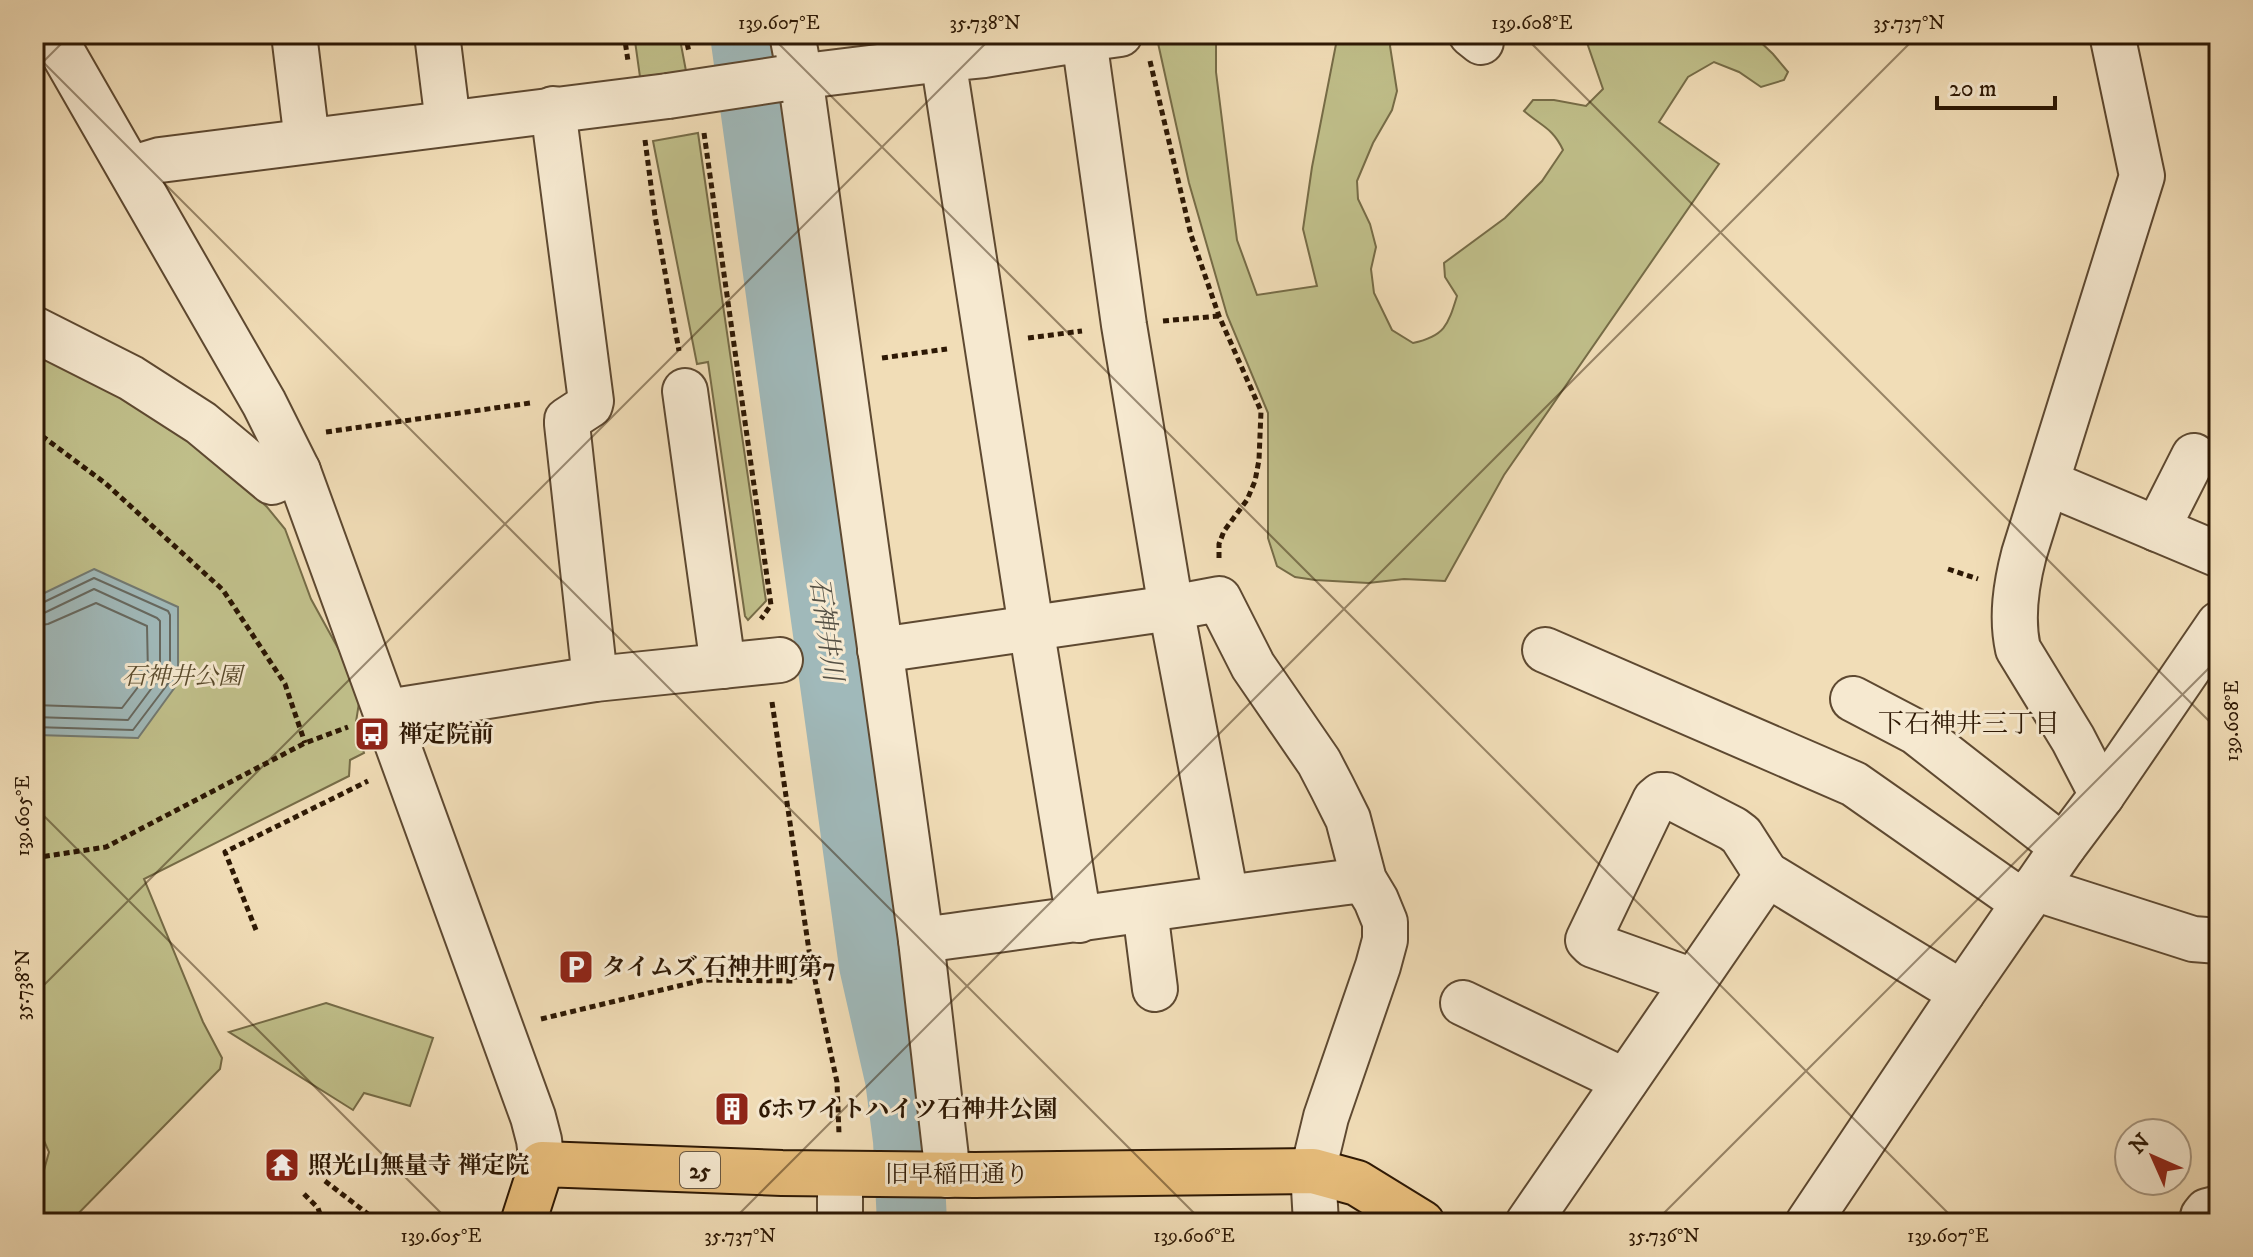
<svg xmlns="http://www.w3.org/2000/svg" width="2253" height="1257" viewBox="0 0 2253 1257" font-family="'IM FELL DW Pica','Noto Serif JP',serif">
  <rect width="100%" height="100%" fill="#f1ddb7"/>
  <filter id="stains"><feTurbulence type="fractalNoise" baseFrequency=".0025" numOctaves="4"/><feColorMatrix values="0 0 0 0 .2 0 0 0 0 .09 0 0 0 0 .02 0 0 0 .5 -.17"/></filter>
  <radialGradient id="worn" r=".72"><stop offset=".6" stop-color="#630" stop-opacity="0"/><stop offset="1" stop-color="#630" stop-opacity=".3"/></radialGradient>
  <g fill="#c0bf8a" stroke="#766c47" stroke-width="2">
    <path d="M 634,34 L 679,34 L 686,71 L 640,77 Z"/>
    <path d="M 1338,34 L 1394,34 L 1390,46 L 1397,91 L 1392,110 L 1373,143 L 1357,181 L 1358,199 L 1370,224 L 1376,247 L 1371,269 L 1374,293 L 1392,330 L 1413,343 C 1445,336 1448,325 1457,296 L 1445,277 L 1444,263 L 1505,218 L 1542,181 L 1563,150 C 1553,128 1541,126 1524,111 L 1533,100 L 1554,100 L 1586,106 L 1603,89 L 1584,34 L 1752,34 L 1773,54 L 1788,72 L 1784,80 L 1761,87 L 1739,72 L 1714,62 L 1688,77 L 1659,122 L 1719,164 L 1504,475 L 1445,581 L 1404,579 L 1368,583 L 1315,580 L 1295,577 L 1277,566 L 1268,538 L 1268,413 L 1227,315 L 1189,183 L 1158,43 L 1216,36 L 1216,72 L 1237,240 L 1257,295 L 1317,286 L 1303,229 L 1312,167 Z"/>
    <path d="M 698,133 L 766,601 L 748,620 L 745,616 L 708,362 L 697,364 L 653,141 Z"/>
    <path d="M 34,343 L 179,425 L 267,507 L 285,529 L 311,599 L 361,690 L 356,722 L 364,753 L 350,760 L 349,776 L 144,879 L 203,1022 L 222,1058 L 220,1069 L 69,1223 L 34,1223 L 34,1206 L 49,1152 L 41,1134 L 34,1129 Z"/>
    <path d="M 326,1003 L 433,1038 L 410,1106 L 364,1093 L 353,1110 L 229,1032 Z"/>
  </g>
  <path fill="#a0b9ba" stroke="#727971" stroke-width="2" d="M 94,569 L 178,607 L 178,683 L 138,738 L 37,735 L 34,714 L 34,598 Z"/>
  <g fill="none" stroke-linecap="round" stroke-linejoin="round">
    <g stroke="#66685f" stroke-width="2">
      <path d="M 34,604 L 40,604 L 94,578 L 168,611 L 170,615 L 170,681 L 133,730 L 34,727"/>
      <path d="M 34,614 L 44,613 L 94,589 L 157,618 L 160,621 L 160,677 L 128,720 L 34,717"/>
      <path d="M 34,626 L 48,624 L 96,603 L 147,626 L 148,674 L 122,708 L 34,705"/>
    </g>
    <path stroke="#a0b9ba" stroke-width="70" d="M 745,34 L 874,965 L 900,1079 L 908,1140 L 912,1223"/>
    <defs>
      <g id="minor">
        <path d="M 52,34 L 264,403 L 298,471 L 533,1117 L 539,1140 L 542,1164"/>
        <path d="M 294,34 L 307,141"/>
        <path d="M 437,34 L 448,123"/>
        <path d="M 792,34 L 800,76 L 921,940 L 948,1175"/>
        <path d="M 1471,34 L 1481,42"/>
        <path d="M 1084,39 L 1120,34"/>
        <path d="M 780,79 L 943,59"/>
        <path d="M 553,109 L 591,401 L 590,405 L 567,420 L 567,424 L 595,679"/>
        <path d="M 130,169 L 160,160 L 668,96"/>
        <path d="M 34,329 L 131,378 L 201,423 L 272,482 L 298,471"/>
        <path d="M 685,391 L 723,666"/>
        <path d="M 2048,483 L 2219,555"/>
        <path d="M 2157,529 L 2194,456"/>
        <path d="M 880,650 L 1171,608 L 1226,897"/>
        <path d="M 1545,650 L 1854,784 L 2024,903"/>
        <path d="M 1853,699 L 1916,732 L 2063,847"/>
        <path d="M 387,712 L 595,679 L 780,660"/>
        <path d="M 2102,795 L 2073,739 L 2018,649 C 2011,617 2016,585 2024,554 L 2142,176 L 2112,34"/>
        <path d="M 2034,888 L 2193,939 L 2219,941"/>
        <path d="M 1145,910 L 1155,989"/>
        <path d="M 1079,920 L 1031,627 L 943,59 L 984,55 L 1084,39 L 1124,325 L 1171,608 L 1219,599 L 1253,666 L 1319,762 L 1332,787 L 1348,819 L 1364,880 L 1376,900 L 1385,922 L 1385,940 L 1378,966 L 1326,1117 L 1313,1171 L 1316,1223"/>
        <path d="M 921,940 C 1069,921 1216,898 1364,880"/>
        <path d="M 1693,981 L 1593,945 L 1588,940 L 1655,800 L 1661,795 L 1667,795 L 1733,829 L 1741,835 L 1768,877"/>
        <path d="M 1463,1003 L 1625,1081"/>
        <path d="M 840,1223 L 840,1174"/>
        <path d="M 1528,1223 L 1765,878 L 1768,877 L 1773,878 L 1962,993"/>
        <path d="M 1808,1223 L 1962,993 L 2063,847 L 2102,795 L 2219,624"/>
        <path d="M 2202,1223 L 2203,1216 L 2207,1211 L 2219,1208"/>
      </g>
      <path id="major" d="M 523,1223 L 542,1164 L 782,1173 L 975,1175 L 1313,1171 L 1357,1183 L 1422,1223"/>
    </defs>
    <use href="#minor" stroke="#5e4931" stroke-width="48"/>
    <use href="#major" stroke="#2d1804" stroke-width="48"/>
    <g stroke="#2d1804" stroke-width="5" stroke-dasharray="6 4" stroke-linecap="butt">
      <path d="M 624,34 L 628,61"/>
      <path d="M 685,34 L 689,52"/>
      <path d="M 1150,61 L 1191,235 L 1219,316 L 1261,411 L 1259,460 L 1255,481 L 1247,500 L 1224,531 L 1219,544 L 1219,558"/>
      <path d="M 704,133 L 771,605 L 761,619"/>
      <path d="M 645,140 L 655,216 L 679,351"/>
      <path d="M 1163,321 L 1219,316"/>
      <path d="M 1028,338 L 1082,331"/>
      <path d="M 882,358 L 947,349"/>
      <path d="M 34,430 L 105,483 L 223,590 L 285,684 L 305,743"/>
      <path d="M 326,432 L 530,403"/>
      <path d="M 1948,569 L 1978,579"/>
      <path d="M 772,702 L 810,957 L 837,1082 L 839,1134"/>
      <path d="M 34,858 L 106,847 L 305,743 L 348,727"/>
      <path d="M 256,930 L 225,852 L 368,781"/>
      <path d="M 541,1019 L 703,980 L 795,981 L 793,959 L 810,957"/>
      <path d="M 325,1181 L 377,1221"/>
      <path d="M 304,1194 L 318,1208 L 323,1223"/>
    </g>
    <use href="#minor" stroke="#f6e9d0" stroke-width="44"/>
    <use href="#major" stroke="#e8be7c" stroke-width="44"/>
    <defs>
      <path id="minor-bridge" d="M 668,96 L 780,79"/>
    </defs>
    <use href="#minor-bridge" stroke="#5e4931" stroke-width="48" stroke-linecap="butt"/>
    <use href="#minor-bridge" stroke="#f6e9d0" stroke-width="44"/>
  </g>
  <path fill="none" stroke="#2d1804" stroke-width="2" stroke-opacity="0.45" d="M 769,34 L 1958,1223M 1522,34 L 2219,731M 34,53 L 1204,1223M 34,71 L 71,34M 34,806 L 451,1223M 34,995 L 995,34M 730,1223 L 1919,34M 1654,1223 L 2219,658"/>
  <defs>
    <symbol id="bus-square" viewBox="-11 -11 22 22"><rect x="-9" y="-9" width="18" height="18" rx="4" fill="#8f2418" stroke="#f6e9d0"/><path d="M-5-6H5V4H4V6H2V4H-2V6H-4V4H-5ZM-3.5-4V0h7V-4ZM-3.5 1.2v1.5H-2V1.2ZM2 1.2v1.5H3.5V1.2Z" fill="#fff"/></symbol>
    <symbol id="parking-square" viewBox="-11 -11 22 22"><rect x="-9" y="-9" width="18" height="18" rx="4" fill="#8f2418" stroke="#f6e9d0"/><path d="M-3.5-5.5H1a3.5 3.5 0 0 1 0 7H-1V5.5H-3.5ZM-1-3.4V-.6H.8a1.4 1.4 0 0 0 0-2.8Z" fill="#fff"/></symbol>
    <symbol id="building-square" viewBox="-11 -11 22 22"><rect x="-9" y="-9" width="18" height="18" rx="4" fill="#8f2418" stroke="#f6e9d0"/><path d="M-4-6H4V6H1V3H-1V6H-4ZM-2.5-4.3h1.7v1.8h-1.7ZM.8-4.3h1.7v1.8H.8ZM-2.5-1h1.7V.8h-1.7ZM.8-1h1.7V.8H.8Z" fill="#fff"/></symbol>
    <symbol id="temple-square" viewBox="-11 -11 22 22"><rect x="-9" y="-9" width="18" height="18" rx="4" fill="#8f2418" stroke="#f6e9d0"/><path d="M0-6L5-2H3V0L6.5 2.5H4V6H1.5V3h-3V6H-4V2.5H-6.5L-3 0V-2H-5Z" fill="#fff"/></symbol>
  </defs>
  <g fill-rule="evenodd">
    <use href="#bus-square" x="352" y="714" width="40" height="40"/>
    <use href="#parking-square" x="556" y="947" width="40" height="40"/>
    <use href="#building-square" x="712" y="1089" width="40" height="40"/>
    <use href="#temple-square" x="262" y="1145" width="40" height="40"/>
  </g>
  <g text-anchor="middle" stroke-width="6" stroke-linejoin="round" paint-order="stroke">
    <rect fill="#f6e9d0" stroke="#695741" stroke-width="2" x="680" y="1152" width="40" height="36" rx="6"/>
    <g font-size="22" font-weight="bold" fill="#2d1804">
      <text x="700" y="1178">25</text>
    </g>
    <g font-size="24" font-style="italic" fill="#594a2c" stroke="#f6e9d0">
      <text x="182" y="684">石神井公園</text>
    </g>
    <g font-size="24" font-weight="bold" fill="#2d1804" stroke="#f6e9d0" text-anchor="start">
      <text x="398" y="742">禅定院前</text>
      <text x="602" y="975">タイムズ 石神井町第7</text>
      <text x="758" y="1117">6ホワイトハイツ石神井公園</text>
      <text x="308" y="1173">照光山無量寺 禅定院</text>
    </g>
    <g font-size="24" fill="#2d1804" stroke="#f6e9d0">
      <text x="957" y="1182">旧早稲田通り</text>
    </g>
    <g font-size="26" font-style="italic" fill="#555044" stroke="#f6e9d0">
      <text transform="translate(827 629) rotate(82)" y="9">石神井川</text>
    </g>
    <g font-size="26" fill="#2d1804" stroke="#f6e9d0">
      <text x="1969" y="732">下石神井三丁目</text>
    </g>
  </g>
  <rect width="2253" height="1257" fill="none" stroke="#f1ddb7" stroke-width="88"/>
  <g transform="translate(2153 1157) rotate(315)"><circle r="38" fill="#f6e9d0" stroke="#a6957e" stroke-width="2"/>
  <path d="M0-6L14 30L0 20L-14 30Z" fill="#8f2418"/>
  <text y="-12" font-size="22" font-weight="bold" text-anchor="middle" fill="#2d1804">N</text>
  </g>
  <path d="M1937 96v12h118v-12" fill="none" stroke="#2d1804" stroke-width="4"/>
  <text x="1949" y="96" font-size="24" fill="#2d1804" stroke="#f6e9d0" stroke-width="6" paint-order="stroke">20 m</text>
  <rect x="44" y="44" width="2165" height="1169" fill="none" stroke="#2d1804" stroke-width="3"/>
  <g font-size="20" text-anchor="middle" fill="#2d1804">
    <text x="779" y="29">139.607°E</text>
    <text x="985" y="29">35.738°N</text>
    <text x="1532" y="29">139.608°E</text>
    <text x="1909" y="29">35.737°N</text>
    <text transform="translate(2231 721) rotate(-90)" y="7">139.608°E</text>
    <text transform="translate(22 816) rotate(-90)" y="7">139.605°E</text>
    <text transform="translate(22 985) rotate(-90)" y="7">35.738°N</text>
    <text x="441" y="1242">139.605°E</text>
    <text x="740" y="1242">35.737°N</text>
    <text x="1194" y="1242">139.606°E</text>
    <text x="1664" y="1242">35.736°N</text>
    <text x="1948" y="1242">139.607°E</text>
  </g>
  <rect width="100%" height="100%" filter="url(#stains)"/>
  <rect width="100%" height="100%" fill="url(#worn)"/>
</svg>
